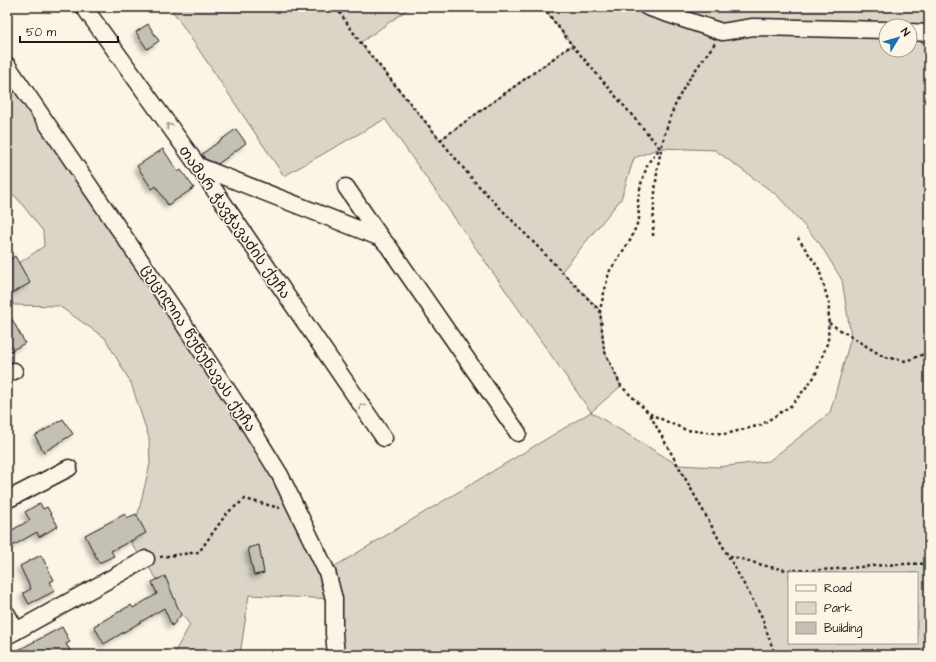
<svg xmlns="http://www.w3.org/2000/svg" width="936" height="662" viewBox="0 0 936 662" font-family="'Architects Daughter','Noto Sans Georgian',sans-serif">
  <defs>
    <filter id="shadow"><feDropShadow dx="-3.5" dy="3.5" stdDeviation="2" flood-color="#0004"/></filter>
  </defs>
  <rect width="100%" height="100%" fill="#fcf5e5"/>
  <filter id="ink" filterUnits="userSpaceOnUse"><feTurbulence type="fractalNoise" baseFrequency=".025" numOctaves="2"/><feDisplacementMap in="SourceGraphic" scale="8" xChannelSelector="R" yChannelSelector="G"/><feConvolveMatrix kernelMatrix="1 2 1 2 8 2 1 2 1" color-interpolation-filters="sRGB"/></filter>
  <g filter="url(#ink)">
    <path fill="#dbd5c8" stroke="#7c7872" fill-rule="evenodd" d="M 170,7 L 411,7 L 360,43 L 440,140 L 572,45 L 543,7 L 929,7 L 929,655 L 336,655 L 334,599 L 249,595 L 240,655 L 173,655 L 190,625 L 131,543 L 150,464 L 149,438 L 131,383 L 105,338 L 59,306 L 14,305 L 7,296 L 9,270 L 44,246 L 43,231 L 17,198 L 7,189 L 7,65 L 235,402 L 327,571 L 591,412 L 385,119 L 284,176 ZM 886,26 L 910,26 L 910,50 L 886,50 ZM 660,148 L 715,150 L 778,196 L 820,244 L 842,280 L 851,337 L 830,413 L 769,461 L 718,467 L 678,465 L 591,412 L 621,386 L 604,350 L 600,310 L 562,271 L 621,199 L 634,158 ZM 789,573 L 917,573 L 917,643 L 789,643 Z"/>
    <g fill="#c4c0b3" stroke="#1c1c1c" filter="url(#shadow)">
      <path d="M 148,24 L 159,41 L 147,49 L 136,32 Z"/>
      <path d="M 236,129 L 246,143 L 218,164 L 205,159 L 202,154 Z"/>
      <path d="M 163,149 L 178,172 L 181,170 L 194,188 L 168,205 L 156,186 L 152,189 L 137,166 Z"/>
      <path d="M 15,256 L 30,283 L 7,296 L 7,261 Z"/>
      <path d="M 7,310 L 25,343 L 7,353 Z"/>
      <path d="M 63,419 L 73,434 L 44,452 L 35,436 Z"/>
      <path d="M 40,503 L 43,509 L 47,507 L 58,526 L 39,537 L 37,532 L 7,549 L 7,533 L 30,520 L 25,512 Z"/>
      <path d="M 125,514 L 127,518 L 136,514 L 146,533 L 111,551 L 114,556 L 99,563 L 85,535 Z"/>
      <path d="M 259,545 L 264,573 L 254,575 L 248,548 Z"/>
      <path d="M 41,555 L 54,580 L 50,582 L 55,591 L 29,604 L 23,593 L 31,589 L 20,566 Z"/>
      <path d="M 165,576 L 181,615 L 172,626 L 164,608 L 104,644 L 94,626 L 131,605 L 133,608 L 157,594 L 152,582 Z"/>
      <path d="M 62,627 L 70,642 L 66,644 L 73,655 L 9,655 Z"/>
    </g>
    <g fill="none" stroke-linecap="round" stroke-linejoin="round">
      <defs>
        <g id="minor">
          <path d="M 84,7 L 198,166 L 384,438"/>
          <path d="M 647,7 L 722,32 L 753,27 L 886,30"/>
          <path d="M 910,32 L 929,33"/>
          <path d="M 7,65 L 179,317 L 235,402 L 280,475 L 327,572 L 334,599 L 334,633 L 336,655"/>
          <path d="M 198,166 L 381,238 L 389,247 L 518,433"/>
          <path d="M 346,187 L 381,238"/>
          <path d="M 7,374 L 14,371"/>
          <path d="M 7,500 L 69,468"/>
          <path d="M 7,614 L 16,631"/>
          <path d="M 7,636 L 146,559"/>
        </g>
      </defs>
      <use href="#minor" stroke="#1c1c1c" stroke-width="19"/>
      <g stroke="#1c1c1c" stroke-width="2.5" stroke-dasharray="3 3" stroke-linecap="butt">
        <path d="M 336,7 L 360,42 L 474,181 L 599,310"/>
        <path d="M 543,7 L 572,45 L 660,148 L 648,163 L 641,184 L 638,200 L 639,219 L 631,239 L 609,272 L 600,310 L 604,350 L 621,386 L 650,414 L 686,430 L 726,434 L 761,425 L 792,405 L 815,376 L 828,341 L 829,304 L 819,269 L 798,238"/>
        <path d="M 440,140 L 572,45"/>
        <path d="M 653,236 C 654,184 658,132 685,86 C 694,71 705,57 715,43"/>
        <path d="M 829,323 L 884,357 L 906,361 L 929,352"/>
        <path d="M 650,415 L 761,615 L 775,655"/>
        <path d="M 730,556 C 748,560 773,570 792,570 C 838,572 883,562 929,564"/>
        <path d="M 160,557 L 199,552 L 227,513 L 245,499 L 280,508"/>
      </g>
      <use href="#minor" stroke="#fcf5e5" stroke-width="16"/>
    </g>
    <defs><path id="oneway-chevron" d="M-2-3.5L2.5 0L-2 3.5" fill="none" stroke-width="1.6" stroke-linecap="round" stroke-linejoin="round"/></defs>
    <g stroke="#97938b">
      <use href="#oneway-chevron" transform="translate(169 126) rotate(-126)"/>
      <use href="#oneway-chevron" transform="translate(362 406) rotate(-124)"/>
    </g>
  </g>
  <g text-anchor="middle" stroke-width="3" stroke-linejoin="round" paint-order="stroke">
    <g font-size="15" fill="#1c1c1c" stroke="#fcf5e5">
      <text transform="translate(235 222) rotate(55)" y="5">თამარ ჭავჭავაძის ქუჩა</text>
      <text transform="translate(199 348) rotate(57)" y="5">ცეცილია წუწუნავას ქუჩა</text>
    </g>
  </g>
  <rect width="936" height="662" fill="none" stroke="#fcf5e5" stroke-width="24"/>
  <rect x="12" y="12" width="912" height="638" fill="none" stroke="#1c1c1c" stroke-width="1.5" filter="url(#ink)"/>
  <rect x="788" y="572" width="130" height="72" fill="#fcf5e5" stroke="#a29e95"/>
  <rect x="796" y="585" width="20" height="6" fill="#fcf5e5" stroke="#a29e95"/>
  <text x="824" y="592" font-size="12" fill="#1c1c1c">Road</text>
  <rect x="796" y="602" width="20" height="12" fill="#dbd5c8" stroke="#a29e95"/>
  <text x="824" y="612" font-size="12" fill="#1c1c1c">Park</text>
  <rect x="796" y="622" width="20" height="12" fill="#c4c0b3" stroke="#a29e95"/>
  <text x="824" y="632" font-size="12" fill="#1c1c1c">Building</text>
  <g transform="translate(898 38) rotate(52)"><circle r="19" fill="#fcf5e5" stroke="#a29e95"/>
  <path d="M0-3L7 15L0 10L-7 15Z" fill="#1f6fb2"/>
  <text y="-6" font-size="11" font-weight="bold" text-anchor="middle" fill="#1c1c1c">N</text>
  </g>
  <path d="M20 36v6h98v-6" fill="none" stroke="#1c1c1c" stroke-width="2"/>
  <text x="26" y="36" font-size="12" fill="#1c1c1c" stroke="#fcf5e5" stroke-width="3" paint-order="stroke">50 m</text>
</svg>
